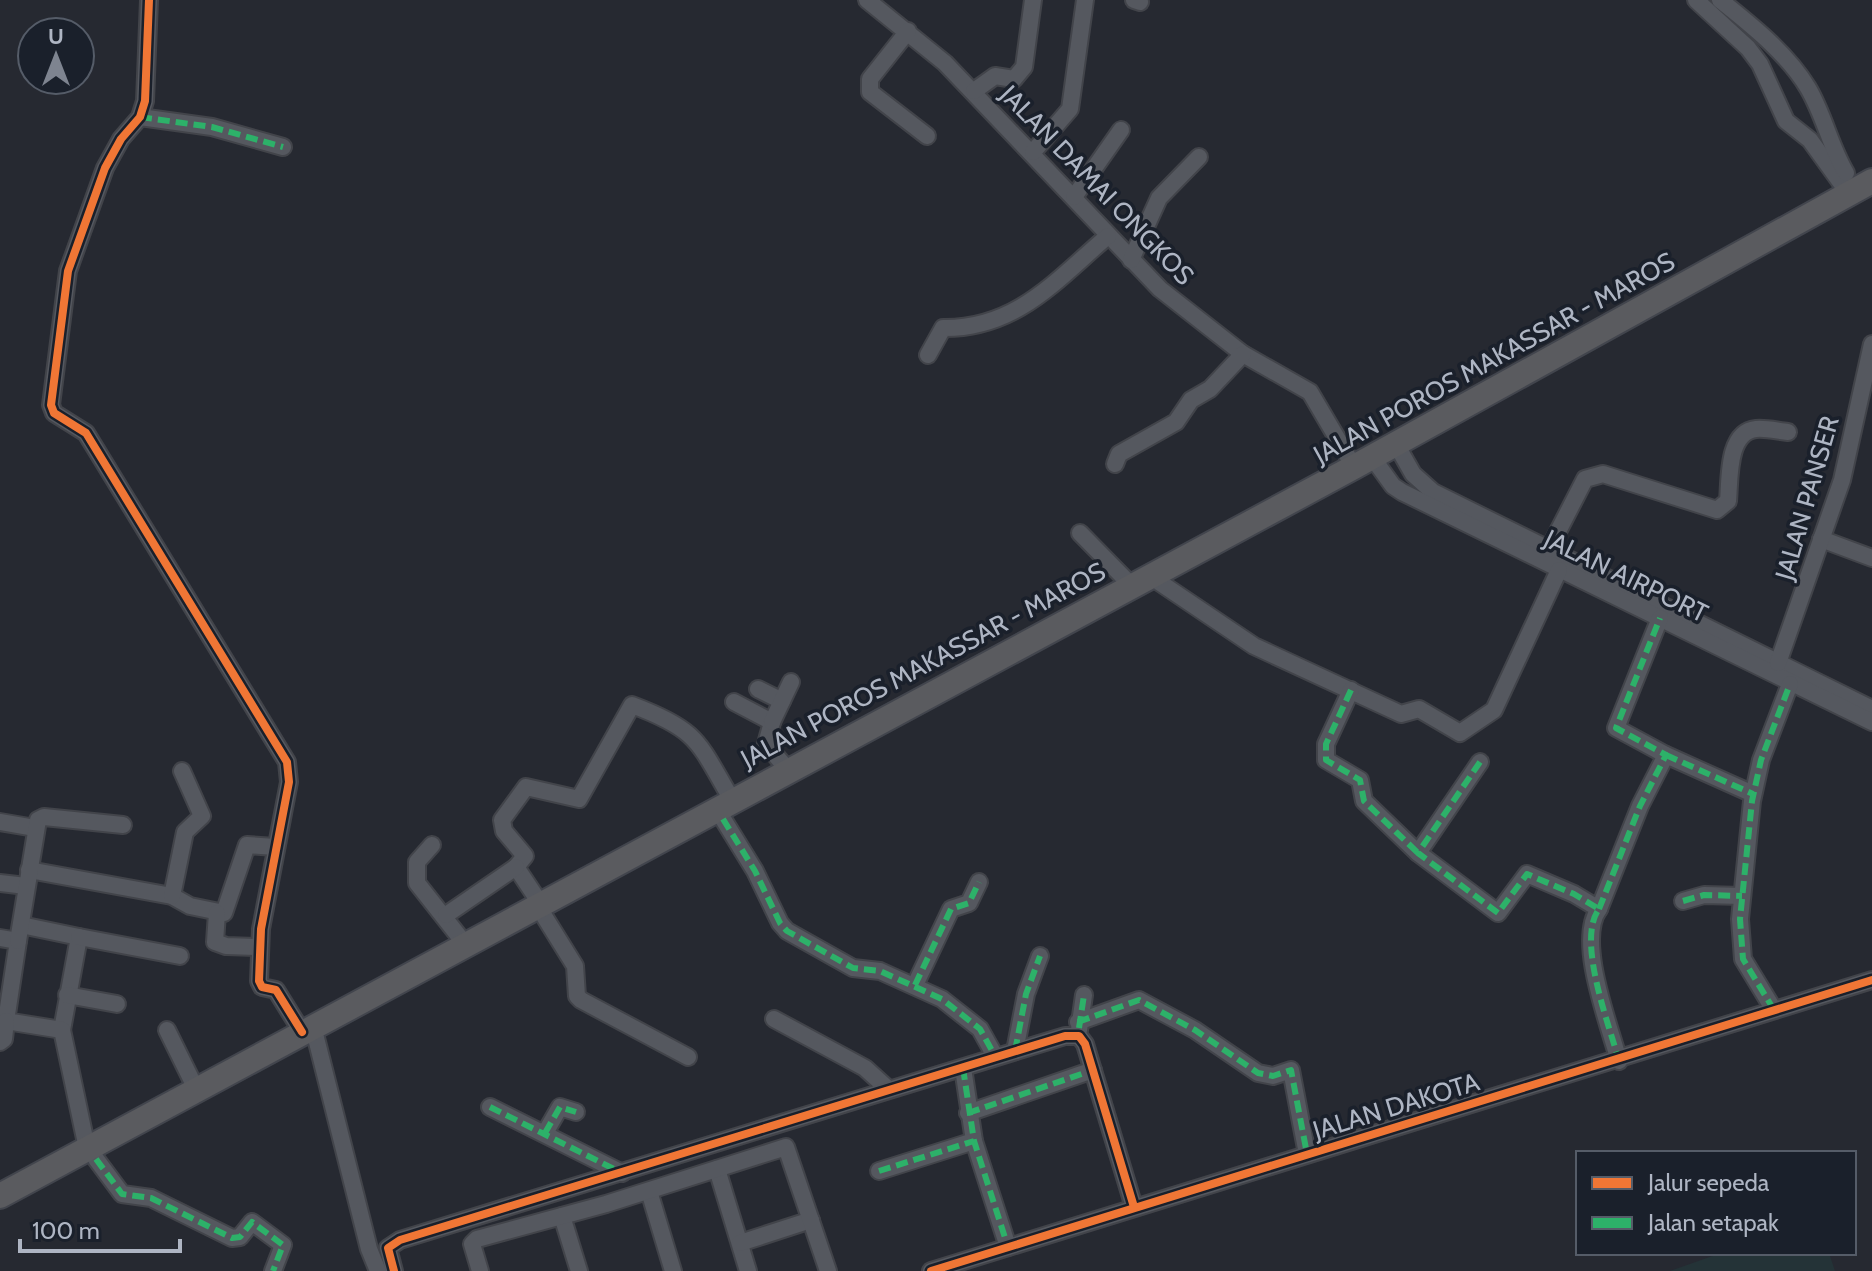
<svg xmlns="http://www.w3.org/2000/svg" width="1872" height="1271" viewBox="0 0 1872 1271" font-family="Cabin,sans-serif">
  <rect width="100%" height="100%" fill="#262931"/>
  <path fill="#243337" d="M 1721,1253 L 1829,1253 L 1835,1271 L 1670,1271 Z"/>
  <g fill="none" stroke-linecap="round" stroke-linejoin="round">
    <defs>
      <g id="minor">
        <path d="M 149,0 L 145,101 L 140,117 L 121,139 L 105,168 L 68,271 L 51,405 L 54,413 L 86,433 L 287,762 L 289,782 L 261,929 L 259,981 L 262,987 L 276,990 L 302,1032"/>
        <path d="M 867,0 L 945,63 L 1160,289 L 1243,354 L 1310,392 L 1354,467"/>
        <path d="M 1134,0 L 1140,2"/>
        <path d="M 1696,0 L 1748,48 L 1760,64 L 1786,121 L 1810,140 L 1849,194"/>
        <path d="M 1720,0 C 1751,25 1787,53 1808,88 C 1824,115 1830,146 1846,173"/>
        <path d="M 908,31 L 870,79 L 870,92 L 927,136"/>
        <path d="M 974,91 L 995,76 L 1014,79 L 1024,67 L 1033,0"/>
        <path d="M 140,117 L 212,127 L 283,147"/>
        <path d="M 1033,152 L 1070,109 L 1085,0"/>
        <path d="M 1074,197 L 1121,130"/>
        <path d="M 1131,260 L 1159,198 L 1199,157"/>
        <path d="M 928,355 L 943,328 C 1017,329 1057,279 1108,236"/>
        <path d="M 1396,444 L 1413,474 L 1433,492 L 1872,709"/>
        <path d="M 1372,457 L 1393,486 L 1402,492 L 1872,722"/>
        <path d="M 1115,464 L 1119,454 L 1176,422 L 1191,400 L 1210,389 L 1243,354"/>
        <path d="M 1080,533 L 1131,585"/>
        <path d="M 1821,539 L 1872,558"/>
        <path d="M 1549,549 L 1585,479 L 1603,474 L 1717,510 L 1728,501 C 1730,479 1727,432 1756,429 C 1766,428 1778,431 1788,432"/>
        <path d="M 1159,582 L 1254,646 L 1401,714 L 1419,709 L 1460,733 L 1494,710 L 1559,570"/>
        <path d="M 1778,663 L 1842,480 L 1872,344"/>
        <path d="M 758,689 L 782,701"/>
        <path d="M 1351,690 L 1326,744 L 1326,760 L 1360,780 L 1364,801 L 1418,853"/>
        <path d="M 734,702 L 772,722 L 766,744 L 788,770"/>
        <path d="M 772,722 L 791,682"/>
        <path d="M 1666,755 L 1753,794"/>
        <path d="M 1480,762 L 1418,853 L 1498,913 L 1527,874 L 1574,894 L 1599,909 C 1576,940 1609,1024 1619,1061"/>
        <path d="M 723,819 L 755,871 L 780,923 L 787,931 L 853,968 L 880,971 L 942,999 L 980,1029 L 995,1056"/>
        <path d="M 0,822 L 35,828"/>
        <path d="M 432,845 L 417,862 L 417,883 L 465,944"/>
        <path d="M 29,870 L 172,896 L 190,906 L 224,913 L 247,845 L 275,847"/>
        <path d="M 0,883 L 26,886"/>
        <path d="M 172,896 L 185,832 L 202,816 L 182,771"/>
        <path d="M 1683,901 L 1704,895 L 1742,896"/>
        <path d="M 540,903 L 516,867 L 525,856 L 504,831 L 502,820 L 526,787 L 579,799 L 632,705 C 699,730 698,742 732,800"/>
        <path d="M 1599,909 L 1640,806 L 1666,755 L 1616,728 L 1660,618"/>
        <path d="M 217,913 L 215,942 L 226,946 L 259,947"/>
        <path d="M 446,915 L 516,867"/>
        <path d="M 544,916 L 575,966 L 577,996 L 581,1000 L 688,1057"/>
        <path d="M 21,925 L 79,937 L 62,1030"/>
        <path d="M 79,937 L 180,956"/>
        <path d="M 0,938 L 18,941 L 6,1021 L 62,1030 L 87,1148"/>
        <path d="M 18,941 L 38,820 L 44,817 L 123,825"/>
        <path d="M 915,985 L 951,909 L 969,903 L 979,882"/>
        <path d="M 67,995 L 117,1004"/>
        <path d="M 1774,1010 L 1743,959 L 1740,919 L 1752,801 L 1761,760 L 1790,684"/>
        <path d="M 774,1019 L 865,1068 L 887,1088"/>
        <path d="M 1078,1022 L 1139,1000 L 1195,1030 L 1258,1073 L 1273,1076 L 1291,1070 L 1307,1154"/>
        <path d="M 167,1030 L 196,1089"/>
        <path d="M 1079,1030 L 1084,995"/>
        <path d="M 316,1038 L 369,1249 L 378,1271"/>
        <path d="M 0,1042 L 4,1039 L 6,1021"/>
        <path d="M 1015,1051 L 1026,994 L 1040,956"/>
        <path d="M 963,1068 L 974,1141 L 1008,1247"/>
        <path d="M 490,1107 L 622,1173"/>
        <path d="M 968,1113 L 1093,1070"/>
        <path d="M 545,1133 L 560,1107 L 576,1112"/>
        <path d="M 96,1159 L 122,1194 L 151,1198 L 232,1238 L 240,1237 L 252,1222 L 283,1245 L 273,1271"/>
        <path d="M 717,1169 L 748,1271"/>
        <path d="M 879,1171 L 974,1141"/>
        <path d="M 649,1191 L 673,1271"/>
        <path d="M 562,1216 L 579,1271"/>
        <path d="M 740,1243 L 811,1220"/>
        <path d="M 394,1271 L 388,1248 L 400,1240 L 1065,1036 L 1079,1036 L 1085,1044 L 1134,1207"/>
        <path d="M 480,1271 L 472,1244 L 477,1239 L 606,1204 L 786,1147 L 828,1271"/>
        <path d="M 931,1271 L 1872,980"/>
      </g>
      <path id="highway" d="M 0,1196 L 1354,467 L 1872,181"/>
    </defs>
    <use href="#minor" stroke="#42444a" stroke-width="20"/>
    <use href="#highway" stroke="#42454d" stroke-width="28"/>
    <use href="#minor" stroke="#55585f" stroke-width="16"/>
    <use href="#highway" stroke="#5a5b5f" stroke-width="24"/>
    <g stroke="#2db169" stroke-width="6" stroke-dasharray="12 6" stroke-linecap="butt">
      <path d="M 140,117 L 212,127 L 283,147"/>
      <path d="M 1351,690 L 1326,744 L 1326,760 L 1360,780 L 1364,801 L 1418,853"/>
      <path d="M 1666,755 L 1753,794"/>
      <path d="M 1480,762 L 1418,853 L 1498,913 L 1527,874 L 1574,894 L 1599,909 C 1576,940 1609,1024 1619,1061"/>
      <path d="M 723,819 L 755,871 L 780,923 L 787,931 L 853,968 L 880,971 L 942,999 L 980,1029 L 995,1056"/>
      <path d="M 1683,901 L 1704,895 L 1742,896"/>
      <path d="M 1599,909 L 1640,806 L 1666,755 L 1616,728 L 1660,618"/>
      <path d="M 915,985 L 951,909 L 969,903 L 979,882"/>
      <path d="M 1774,1010 L 1743,959 L 1740,919 L 1752,801 L 1761,760 L 1790,684"/>
      <path d="M 1078,1022 L 1139,1000 L 1195,1030 L 1258,1073 L 1273,1076 L 1291,1070 L 1307,1154"/>
      <path d="M 1079,1028 L 1084,995"/>
      <path d="M 1015,1051 L 1026,994 L 1040,956"/>
      <path d="M 963,1068 L 974,1141 L 1008,1247"/>
      <path d="M 490,1107 L 622,1173"/>
      <path d="M 968,1113 L 1093,1070"/>
      <path d="M 545,1133 L 560,1107 L 576,1112"/>
      <path d="M 96,1159 L 122,1194 L 151,1198 L 232,1238 L 240,1237 L 252,1222 L 283,1245 L 273,1271"/>
      <path d="M 879,1171 L 974,1141"/>
    </g>
    <defs>
      <g id="cycleway">
        <path d="M 149,0 L 145,101 L 140,117 L 121,139 L 105,168 L 68,271 L 51,405 L 54,413 L 86,433 L 287,762 L 289,782 L 261,929 L 259,981 L 262,987 L 276,990 L 302,1032"/>
        <path d="M 394,1271 L 388,1248 L 400,1240 L 1065,1036 L 1079,1036 L 1085,1044 L 1134,1207"/>
        <path d="M 931,1271 L 1872,980"/>
      </g>
    </defs>
    <use href="#cycleway" stroke="#1a202b" stroke-width="13"/>
    <use href="#cycleway" stroke="#f07635" stroke-width="8"/>
  </g>
  <g text-anchor="middle" stroke-width="7" stroke-linejoin="round" paint-order="stroke">
    <g font-size="26" fill="#aeb5c3" stroke="#1a202b">
      <text transform="translate(1097 185) rotate(46)" y="9">JALAN DAMAI ONGKOS</text>
      <text transform="translate(1494 358) rotate(-29)" y="9">JALAN POROS MAKASSAR - MAROS</text>
      <text transform="translate(1807 498) rotate(-74)" y="9">JALAN PANSER</text>
      <text transform="translate(1626 576) rotate(26)" y="9">JALAN AIRPORT</text>
      <text transform="translate(923 665) rotate(-28)" y="9">JALAN POROS MAKASSAR - MAROS</text>
      <text transform="translate(1396 1106) rotate(-17)" y="9">JALAN DAKOTA</text>
    </g>
  </g>
  <rect x="1576" y="1151" width="280" height="104" fill="#1a202b" stroke="#555c68" stroke-width="2"/>
  <rect x="1592" y="1177" width="40" height="12" fill="#f07635" stroke="#555c68" stroke-width="2"/>
  <text x="1648" y="1191" font-size="24" fill="#aeb5c3">Jalur sepeda</text>
  <rect x="1592" y="1217" width="40" height="12" fill="#2db169" stroke="#555c68" stroke-width="2"/>
  <text x="1648" y="1231" font-size="24" fill="#aeb5c3">Jalan setapak</text>
  <g transform="translate(56 56)"><circle r="38" fill="#1a202b" stroke="#555c68" stroke-width="2"/>
  <path d="M0-6L14 30L0 20L-14 30Z" fill="#7e8490"/>
  <text y="-12" font-size="22" font-weight="bold" text-anchor="middle" fill="#aeb5c3">U</text>
  </g>
  <path d="M20 1239v12h160v-12" fill="none" stroke="#aeb5c3" stroke-width="4"/>
  <text x="32" y="1239" font-size="24" fill="#aeb5c3" stroke="#1a202b" stroke-width="6" paint-order="stroke">100 m</text>
</svg>
